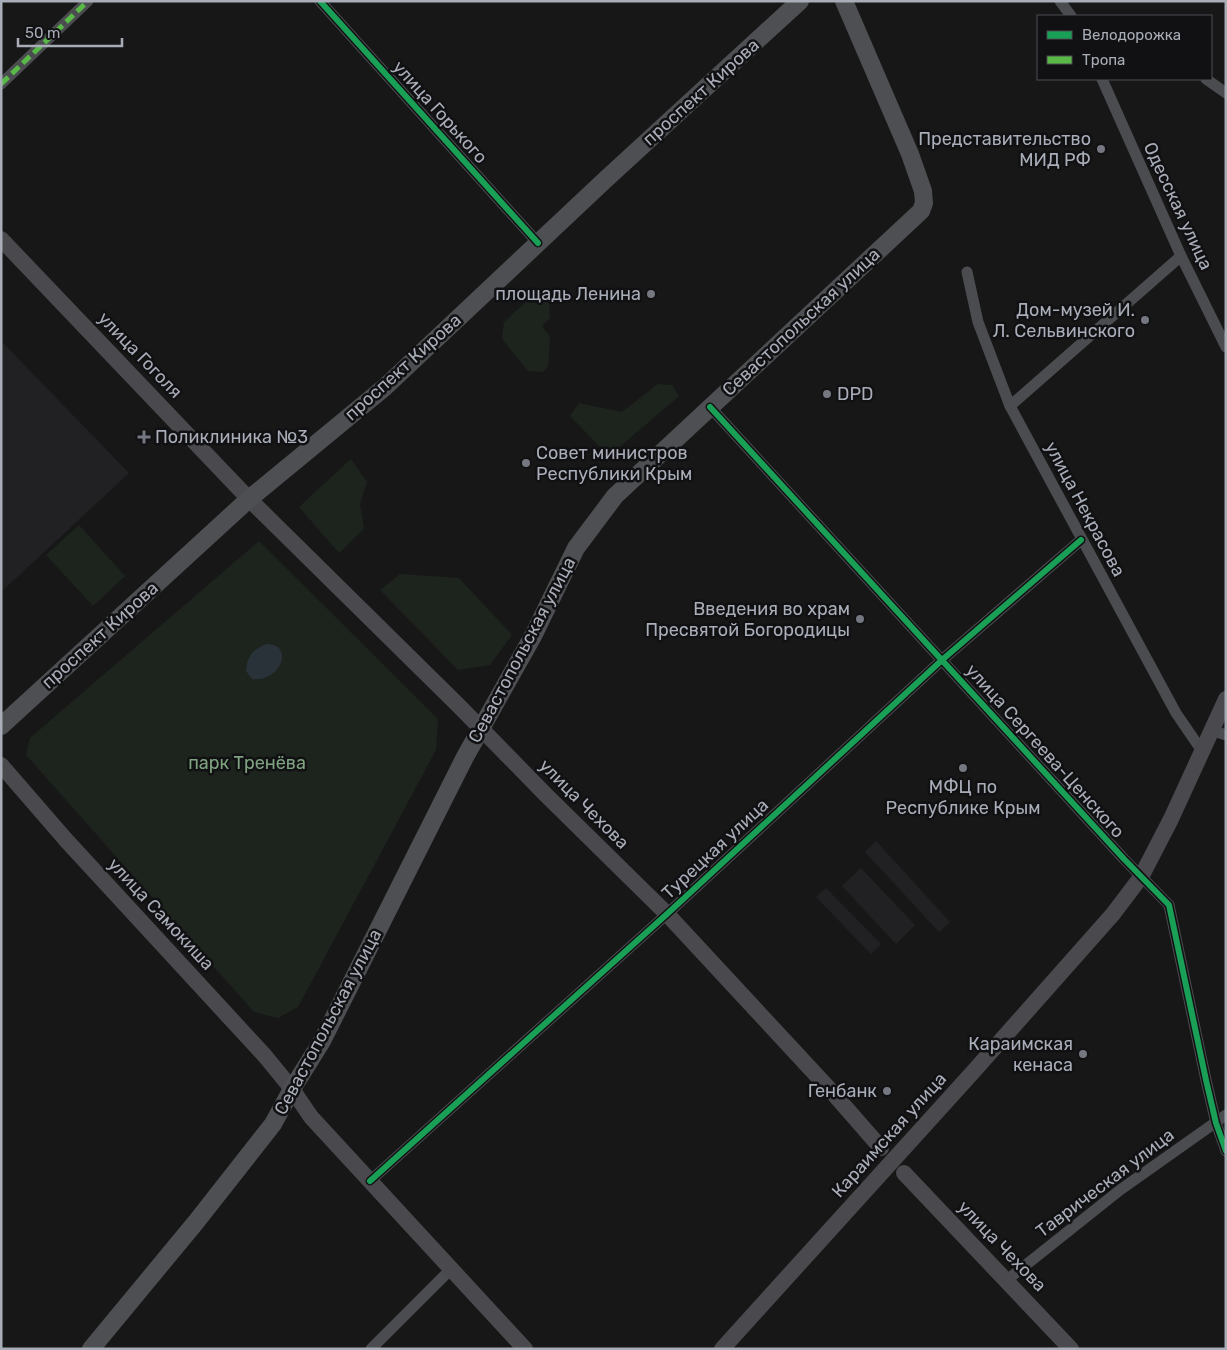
<svg xmlns="http://www.w3.org/2000/svg" width="1227" height="1350" viewBox="0 0 1227 1350" font-family="Rubik,sans-serif">
  <rect width="100%" height="100%" fill="#171717"/>
  <g fill="#212123">
    <path d="M 1,341 L 129,473 L 1,592 Z"/>
    <path d="M 876,841 L 950,922 L 939,932 L 865,852 Z"/>
    <path d="M 861,868 L 915,925 L 896,944 L 842,886 Z"/>
    <path d="M 826,888 L 881,944 L 871,954 L 816,897 Z"/>
  </g>
  <g fill="#1d241e">
    <path d="M 539,290 L 549,299 L 550,318 L 542,326 L 550,337 L 548,366 L 543,372 L 528,371 L 502,339 L 504,322 Z"/>
    <path d="M 658,384 L 672,385 L 679,396 L 609,456 L 570,416 L 579,403 L 622,412 Z"/>
    <path d="M 351,459 L 367,482 L 360,504 L 364,529 L 339,553 L 299,507 Z"/>
    <path d="M 79,525 L 125,576 L 93,606 L 46,555 Z"/>
    <path d="M 259,541 L 438,719 L 436,750 L 298,1007 L 278,1018 L 254,1012 L 26,755 L 30,738 Z"/>
    <path d="M 400,574 L 459,578 L 512,635 L 490,665 L 458,670 L 380,590 Z"/>
  </g>
  <path fill="#2a3239" d="M 267,644 C 294,644 282,682 252,679 L 246,671 C 247,656 253,649 267,644 Z"/>
  <g fill="none" stroke-linecap="round" stroke-linejoin="round">
    <g stroke="#4b4c50" stroke-width="11">
      <path d="M 320,1 L 538,243"/>
      <path d="M 1060,1 L 1071,16"/>
      <path d="M 1102,79 L 1181,256 L 1226,347"/>
      <path d="M 1206,79 L 1226,93"/>
      <path d="M 1,84 L 88,1"/>
      <path d="M 967,272 L 978,322 L 1010,406 L 1176,713 L 1202,751"/>
      <path d="M 1010,406 L 1181,256"/>
      <path d="M 710,407 L 1124,859 L 1169,905 L 1206,1080 L 1216,1123 L 1226,1151"/>
      <path d="M 1211,730 L 1226,735"/>
      <path d="M 370,1181 L 667,914 L 942,660 L 1081,540"/>
      <path d="M 1007,1280 L 1120,1190 L 1226,1115"/>
      <path d="M 371,1349 L 451,1269"/>
    </g>
    <g stroke="#4a4a4e" stroke-width="16">
      <path d="M 1,239 L 249,499 L 460,707 L 545,794 L 667,914 L 833,1093 L 881,1148"/>
      <path d="M 1,765 L 66,840 L 265,1056 L 292,1089 L 311,1117 L 525,1349"/>
      <path d="M 904,1173 L 1071,1349"/>
      <path d="M 722,1349 L 973,1072 L 1113,914 L 1141,877 L 1171,819 L 1226,699"/>
    </g>
    <g stroke="#4d4f52" stroke-width="18">
      <path d="M 1,726 L 249,499 L 385,387 L 605,180 L 800,1"/>
      <path d="M 91,1349 L 196,1222 L 273,1124 L 292,1089 L 322,1041 L 465,757 L 533,636 L 576,548 L 615,496 L 921,211 L 924,203 L 923,191 L 910,154 L 844,1"/>
    </g>
    <path stroke="#58b947" stroke-width="5" stroke-dasharray="10 5" stroke-linecap="butt" d="M 1,84 L 88,1"/>
    <defs>
      <g id="cycleway">
        <path d="M 320,1 L 538,243"/>
        <path d="M 710,407 L 1124,859 L 1169,905 L 1206,1080 L 1216,1123 L 1226,1151"/>
        <path d="M 370,1181 L 667,914 L 942,660 L 1081,540"/>
      </g>
    </defs>
    <use href="#cycleway" stroke="#111113" stroke-width="9"/>
    <use href="#cycleway" stroke="#1a9f57" stroke-width="6"/>
  </g>
  <g fill="#757880" stroke="#111113" stroke-width="2">
    <circle cx="1101" cy="149" r="5"/>
    <circle cx="651" cy="294" r="5"/>
    <circle cx="1145" cy="320" r="5"/>
    <circle cx="827" cy="394" r="5"/>
    <path d="M141.5 429.5h5v5h5v5h-5v5h-5v-5h-5v-5h5z"/>
    <circle cx="526" cy="463" r="5"/>
    <circle cx="860" cy="619" r="5"/>
    <circle cx="963" cy="768" r="5"/>
    <circle cx="1083" cy="1054" r="5"/>
    <circle cx="887" cy="1091" r="5"/>
  </g>
  <g text-anchor="middle" stroke-width="5" stroke-linejoin="round" paint-order="stroke">
    <g font-size="18" fill="#a8adb8" stroke="#111113">
      <text transform="translate(701 92) rotate(-42)" y="6">проспект Кирова</text>
      <text transform="translate(440 112) rotate(48)" y="6">улица Горького</text>
      <text transform="translate(1178 206) rotate(65)" y="6">Одесская улица</text>
      <text transform="translate(801 322) rotate(-43)" y="6">Севастопольская улица</text>
      <text transform="translate(140 355) rotate(46)" y="6">улица Гоголя</text>
      <text transform="translate(403 367) rotate(-42)" y="6">проспект Кирова</text>
      <text transform="translate(1085 509) rotate(62)" y="6">улица Некрасова</text>
      <text transform="translate(100 635) rotate(-42)" y="6">проспект Кирова</text>
      <text transform="translate(522 650) rotate(-62)" y="6">Севастопольская улица</text>
      <text transform="translate(1045 751) rotate(48)" y="6">улица Сергеева-Ценского</text>
      <text transform="translate(584 804) rotate(45)" y="6">улица Чехова</text>
      <text transform="translate(715 849) rotate(-43)" y="6">Турецкая улица</text>
      <text transform="translate(161 914) rotate(47)" y="6">улица Самокиша</text>
      <text transform="translate(328 1022) rotate(-62)" y="6">Севастопольская улица</text>
      <text transform="translate(889 1135) rotate(-48)" y="6">Караимская улица</text>
      <text transform="translate(1105 1183) rotate(-37)" y="6">Таврическая улица</text>
      <text transform="translate(1002 1246) rotate(46)" y="6">улица Чехова</text>
    </g>
    <g font-size="18" fill="#a8adb8" stroke="#111113" text-anchor="end">
      <text x="1091" y="145">Представительство<tspan x="1091" dy="21">МИД РФ</tspan></text>
      <text x="641" y="300">площадь Ленина</text>
      <text x="1135" y="316">Дом-музей И.<tspan x="1135" dy="21">Л. Сельвинского</tspan></text>
      <text x="837" y="400" text-anchor="start">DPD</text>
      <text x="155" y="443" text-anchor="start">Поликлиника №3</text>
      <text x="536" y="459" text-anchor="start">Совет министров<tspan x="536" dy="21">Республики Крым</tspan></text>
      <text x="850" y="615">Введения во храм<tspan x="850" dy="21">Пресвятой Богородицы</tspan></text>
      <text x="963" y="793" text-anchor="middle">МФЦ по<tspan x="963" dy="21">Республике Крым</tspan></text>
      <text x="1073" y="1050">Караимская<tspan x="1073" dy="21">кенаса</tspan></text>
      <text x="877" y="1097">Генбанк</text>
    </g>
    <g font-size="18" fill="#7fa381" stroke="#111113">
      <text x="247" y="769">парк Тренёва</text>
    </g>
  </g>
  <rect width="1227" height="1350" fill="none" stroke="#a8adb8" stroke-width="5"/>
  <rect x="1037" y="15" width="175" height="65" fill="#111113" stroke="#4d4f55"/>
  <rect x="1047" y="31" width="25" height="8" fill="#1a9f57" stroke="#4d4f55"/>
  <text x="1082" y="40" font-size="15" fill="#a8adb8">Велодорожка</text>
  <rect x="1047" y="56" width="25" height="8" fill="#58b947" stroke="#4d4f55"/>
  <text x="1082" y="65" font-size="15" fill="#a8adb8">Тропа</text>
  <path d="M18 38v8h104v-8" fill="none" stroke="#a8adb8" stroke-width="2.5"/>
  <text x="25" y="38" font-size="15" fill="#a8adb8" stroke="#111113" stroke-width="4" paint-order="stroke">50 m</text>
</svg>
